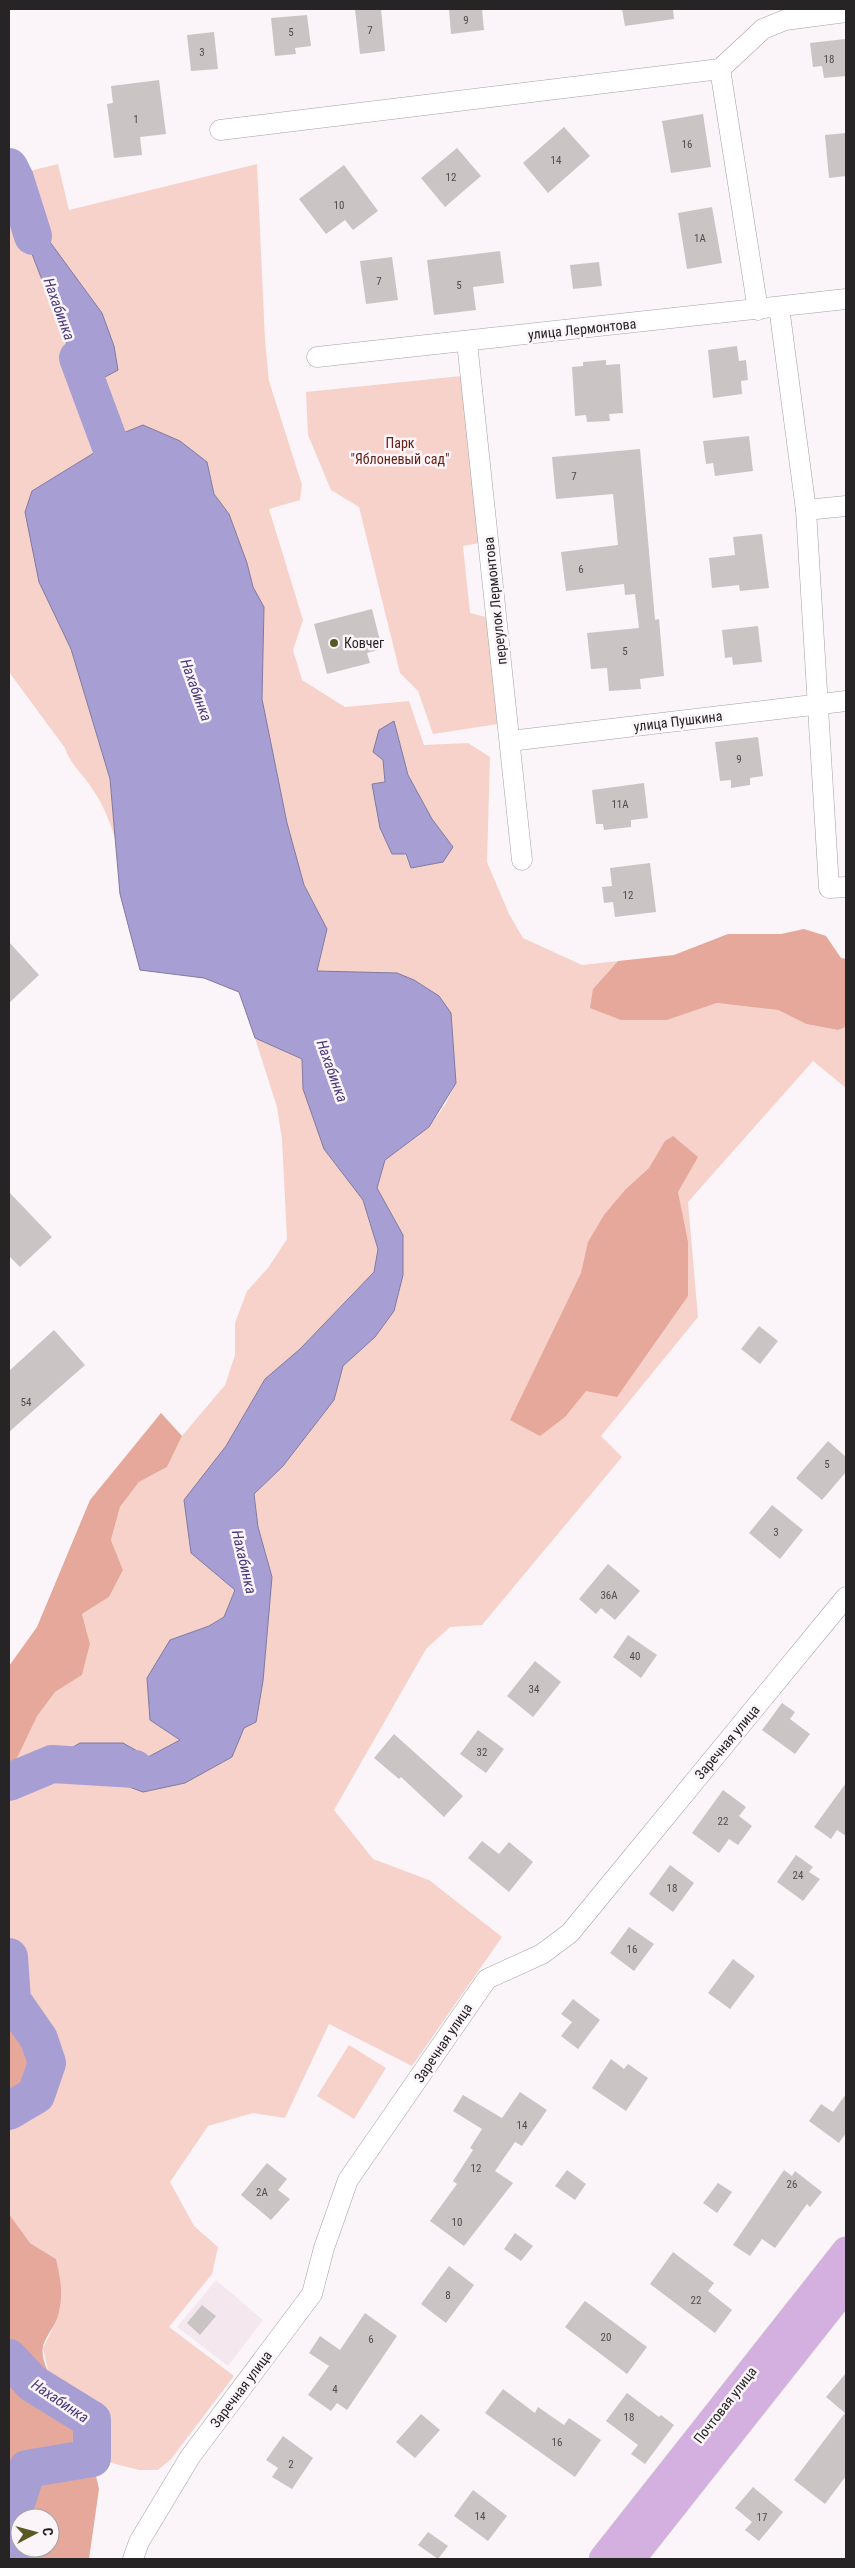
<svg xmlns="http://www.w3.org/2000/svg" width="855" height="2568" viewBox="0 0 855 2568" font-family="'Roboto Condensed',sans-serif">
  <rect width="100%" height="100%" fill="#fbf5f9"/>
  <path fill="#f4e7ee" d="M 216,2280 L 263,2320 L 228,2366 L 177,2327 Z"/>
  <g fill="#f7d2ca" fill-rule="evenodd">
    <path d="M 58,164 L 69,210 L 257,164 L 265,340 L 269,381 L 302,485 L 300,500 L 269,509 L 303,620 L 293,650 L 302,680 L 345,707 L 409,701 L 424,745 L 468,743 L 490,757 L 487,862 L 509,914 L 523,938 L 582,965 L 618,961 L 593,989 L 621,1020 L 667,1020 L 717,1003 L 778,1010 L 806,1024 L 838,1030 L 846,1027 L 846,1088 L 813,1061 L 688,1202 L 698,1317 L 601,1436 L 622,1457 L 482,1625 L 450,1627 L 426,1649 L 334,1810 L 373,1859 L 429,1880 L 502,1937 L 412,2066 L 329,2024 L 285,2118 L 253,2113 L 208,2126 L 170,2182 L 194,2226 L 218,2247 L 212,2274 L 169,2327 L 234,2376 L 171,2459 L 158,2470 L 139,2470 L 92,2458 L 92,2420 L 77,2410 L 74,2403 L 50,2379 L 43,2348 L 57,2320 L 56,2259 L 30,2243 L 9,2214 L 9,2111 L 36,2095 L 39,2039 L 12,2000 L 9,1957 L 9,1775 L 36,1716 L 55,1692 L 82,1675 L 90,1644 L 82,1614 L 109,1597 L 123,1570 L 111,1540 L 120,1507 L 139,1482 L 167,1467 L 182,1436 L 225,1385 L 235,1355 L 235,1323 L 247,1291 L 268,1268 L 287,1239 L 282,1140 L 277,1107 L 255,1038 L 302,1059 L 303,1089 L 324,1149 L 363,1200 L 378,1249 L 374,1272 L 300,1349 L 265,1379 L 226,1446 L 185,1500 L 191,1553 L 235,1590 L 224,1617 L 209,1626 L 170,1640 L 181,1740 L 148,1757 L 123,1743 L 66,1751 L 94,1774 L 232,1757 L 244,1728 L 272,1577 L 258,1527 L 254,1494 L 283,1466 L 334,1400 L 343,1366 L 375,1337 L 403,1235 L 377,1188 L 385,1160 L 429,1127 L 445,1105 L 456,1083 L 454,1057 L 328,973 L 317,971 L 327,929 L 304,885 L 287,823 L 262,699 L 264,607 L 253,587 L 247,563 L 229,514 L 214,494 L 207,462 L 113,437 L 105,416 L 95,420 L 102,448 L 32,491 L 39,582 L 71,649 L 110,779 L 117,844 C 110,823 104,805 91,787 C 82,773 70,764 65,748 L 9,672 L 9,176 ZM 24,185 L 39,227 L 102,313 L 114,346 L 94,383 L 101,404 L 91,407 L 27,241 L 11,188 ZM 394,721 L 408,775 L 432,819 L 453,847 L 420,866 L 411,868 L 372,784 L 385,782 L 383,760 Z"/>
    <path d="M 461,376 L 480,543 L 463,546 L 470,613 L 490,618 L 498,724 L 433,734 L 418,691 L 400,673 L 359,507 L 331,490 L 308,435 L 306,392 Z"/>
    <path d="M 349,2045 L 386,2068 L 354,2119 L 317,2096 Z"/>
  </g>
  <g fill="#e5a89b" fill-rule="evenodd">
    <path d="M 804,929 L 826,936 L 841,958 L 846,959 L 846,1027 L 838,1030 L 806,1024 L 778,1010 L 717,1003 L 667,1020 L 621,1020 L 590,1008 L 593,989 L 618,961 L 674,955 L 728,934 L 781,934 Z"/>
    <path d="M 673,1136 L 698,1157 L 678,1192 L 688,1242 L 688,1296 L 617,1397 L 586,1391 L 565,1417 L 540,1436 L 510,1420 L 581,1273 L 588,1242 L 604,1215 L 625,1190 L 649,1168 L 665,1141 Z"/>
    <path d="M 161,1413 L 182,1436 L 167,1467 L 139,1482 L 120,1507 L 111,1540 L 123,1570 L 109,1597 L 82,1614 L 90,1644 L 82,1675 L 55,1692 L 37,1716 L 9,1775 L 9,1666 L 37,1627 L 90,1500 Z"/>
    <path d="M 9,1957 L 12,2000 L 39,2039 L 47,2063 L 36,2095 L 9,2111 Z"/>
    <path d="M 9,2214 L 30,2243 L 56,2259 C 61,2282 64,2296 57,2319 C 53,2329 45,2337 43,2347 C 38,2371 74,2408 92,2420 L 92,2458 L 99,2489 L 89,2559 L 9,2559 ZM 20,2518 L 50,2518 L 50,2548 L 20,2548 Z"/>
  </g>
  <g fill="#a79fd3" stroke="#807a9f">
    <path d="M 24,185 L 39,227 L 102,313 L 114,346 L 118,370 L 94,383 L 101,404 L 91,407 L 27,241 L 11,188 Z"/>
    <path d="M 105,415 L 113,437 L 143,425 L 180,441 L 207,462 L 214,494 L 229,514 L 247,563 L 253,587 L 264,607 L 262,699 L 287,823 L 304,885 L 327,929 L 317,971 L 397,973 L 414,980 L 439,996 L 451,1013 L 456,1083 L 429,1127 L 385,1160 L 377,1188 L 403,1235 L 403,1275 L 394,1311 L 375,1337 L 343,1366 L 334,1400 L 283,1466 L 254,1494 L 258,1527 L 272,1577 L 263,1681 L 256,1722 L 244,1728 L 232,1757 L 185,1783 L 143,1792 L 94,1774 L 66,1751 L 80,1743 L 123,1743 L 148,1757 L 180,1740 L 150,1720 L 147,1678 L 170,1640 L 209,1626 L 224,1617 L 235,1590 L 191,1553 L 184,1500 L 226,1446 L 265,1379 L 300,1349 L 374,1272 L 378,1249 L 363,1200 L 324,1149 L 303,1089 L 302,1059 L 255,1038 L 239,992 L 204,978 L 140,970 L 120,894 L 110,779 L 71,649 L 39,582 L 25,512 L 32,491 L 102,448 L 95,419 Z"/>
    <path d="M 394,721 L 408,775 L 432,819 L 453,847 L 443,862 L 411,868 L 406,854 L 392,854 L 380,828 L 372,784 L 385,782 L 383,760 L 373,752 L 379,730 Z"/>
  </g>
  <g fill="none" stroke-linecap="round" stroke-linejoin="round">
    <g stroke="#a79fd3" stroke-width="38">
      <path d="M 9,167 L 15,179 L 33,236"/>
      <path d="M 78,358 L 118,466"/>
      <path d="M 9,1782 L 52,1764 L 135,1769"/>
      <path d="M 9,1957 L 12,2000 L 39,2039 L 47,2063 L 36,2095 L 9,2111"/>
      <path d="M 9,2358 L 32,2383 L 92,2420 L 92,2458 L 27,2469 L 11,2519 L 20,2541"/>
    </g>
  </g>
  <g fill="#cac4c5">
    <path d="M 355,9 L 381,9 L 385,51 L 360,54 Z"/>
    <path d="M 449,9 L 482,9 L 484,30 L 451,34 Z"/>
    <path d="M 622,9 L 673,9 L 674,19 L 625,26 Z"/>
    <path d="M 307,15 L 311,46 L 295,48 L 296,54 L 275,56 L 271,18 Z"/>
    <path d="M 214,32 L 218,69 L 191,71 L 187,35 Z"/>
    <path d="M 845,39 L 846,76 L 824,78 L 822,66 L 813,67 L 810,43 Z"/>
    <path d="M 159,80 L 166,134 L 140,137 L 142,155 L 114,158 L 107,104 L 113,103 L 111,86 Z"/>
    <path d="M 703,114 L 711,167 L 671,173 L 662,121 Z"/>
    <path d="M 564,127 L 590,156 L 548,193 L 523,163 Z"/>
    <path d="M 846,133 L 846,176 L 829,178 L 825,135 Z"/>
    <path d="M 457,148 L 481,176 L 445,207 L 421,178 Z"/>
    <path d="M 344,165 L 378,211 L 353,230 L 345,220 L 326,234 L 299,199 Z"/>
    <path d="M 712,207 L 722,263 L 687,269 L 678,213 Z"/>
    <path d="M 500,251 L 504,283 L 473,287 L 476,310 L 434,315 L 427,260 Z"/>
    <path d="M 392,257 L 398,300 L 366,304 L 360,261 Z"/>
    <path d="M 599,262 L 602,286 L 573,289 L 570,265 Z"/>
    <path d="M 737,346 L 739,361 L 746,360 L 748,380 L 741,381 L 742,394 L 713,398 L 708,350 Z"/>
    <path d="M 606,360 L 606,365 L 620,364 L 623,413 L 609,414 L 610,421 L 587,422 L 586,415 L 575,416 L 572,367 L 583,366 L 583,362 Z"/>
    <path d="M 749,436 L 753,471 L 715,476 L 713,463 L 706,464 L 703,441 Z"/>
    <path d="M 640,449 L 655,620 L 659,619 L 664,676 L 640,679 L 641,689 L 609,691 L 607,668 L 591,669 L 587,633 L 639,628 L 635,594 L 625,595 L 624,584 L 566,591 L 561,552 L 618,545 L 613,494 L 556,499 L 552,457 Z"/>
    <path d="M 762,534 L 769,588 L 740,591 L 739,585 L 712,588 L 709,558 L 735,555 L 733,537 Z"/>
    <path d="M 372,609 L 382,649 L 367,653 L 370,663 L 327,674 L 314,624 Z"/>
    <path d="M 758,626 L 762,662 L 733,665 L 732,657 L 725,658 L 722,630 Z"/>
    <path d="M 758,737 L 763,776 L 750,778 L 750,785 L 731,788 L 731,780 L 720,781 L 715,742 Z"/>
    <path d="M 644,783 L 648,818 L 631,820 L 631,827 L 604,830 L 603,824 L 596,824 L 592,790 Z"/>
    <path d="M 650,863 L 656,912 L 615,917 L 613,902 L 604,903 L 602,887 L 612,886 L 610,868 Z"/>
    <path d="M 9,942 L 39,975 L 9,1003 Z"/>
    <path d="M 9,1192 L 52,1237 L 20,1267 L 9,1256 Z"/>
    <path d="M 759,1326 L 778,1341 L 760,1364 L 741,1349 Z"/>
    <path d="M 54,1330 L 85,1365 L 9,1432 L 9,1371 Z"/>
    <path d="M 828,1441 L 846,1457 L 846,1472 L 822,1500 L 796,1478 Z"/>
    <path d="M 772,1505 L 803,1530 L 780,1559 L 749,1533 Z"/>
    <path d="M 608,1564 L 640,1591 L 615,1620 L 601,1608 L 596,1614 L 579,1599 Z"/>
    <path d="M 628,1635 L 657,1655 L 641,1678 L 613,1657 Z"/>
    <path d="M 535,1661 L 561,1682 L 533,1717 L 507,1696 Z"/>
    <path d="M 782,1703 L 795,1712 L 790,1719 L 810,1734 L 795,1754 L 762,1730 Z"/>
    <path d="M 478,1730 L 504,1749 L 486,1773 L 460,1754 Z"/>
    <path d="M 394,1734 L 463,1796 L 444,1817 L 401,1777 L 399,1779 L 374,1758 Z"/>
    <path d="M 846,1783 L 846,1836 L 837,1830 L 831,1839 L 814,1827 Z"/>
    <path d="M 723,1790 L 746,1807 L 739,1816 L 752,1826 L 738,1845 L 729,1839 L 719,1853 L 692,1833 Z"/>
    <path d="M 482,1841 L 499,1854 L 509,1842 L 533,1862 L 509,1892 L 468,1858 Z"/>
    <path d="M 796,1855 L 813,1867 L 809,1872 L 820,1879 L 803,1901 L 777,1882 Z"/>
    <path d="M 670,1865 L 694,1883 L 673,1912 L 649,1894 Z"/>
    <path d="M 629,1927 L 654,1944 L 634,1971 L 610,1953 Z"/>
    <path d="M 733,1959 L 755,1976 L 730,2009 L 708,1993 Z"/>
    <path d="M 573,1999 L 600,2020 L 578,2049 L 561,2036 L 572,2022 L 561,2014 Z"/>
    <path d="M 611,2059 L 624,2069 L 628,2064 L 648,2078 L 626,2111 L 592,2088 Z"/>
    <path d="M 520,2092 L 547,2110 L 522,2146 L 515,2142 L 495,2171 L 513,2183 L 464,2246 L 430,2221 L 457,2184 L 453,2181 L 473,2150 L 470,2148 L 482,2129 L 453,2111 L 463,2095 L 502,2118 Z"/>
    <path d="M 846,2094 L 846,2133 L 839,2143 L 809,2121 L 821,2104 L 833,2112 Z"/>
    <path d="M 267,2163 L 287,2179 L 278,2190 L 290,2199 L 271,2220 L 241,2195 Z"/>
    <path d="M 567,2170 L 586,2184 L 575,2200 L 555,2186 Z"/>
    <path d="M 784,2170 L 792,2176 L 795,2171 L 822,2192 L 810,2207 L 807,2204 L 775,2248 L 762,2239 L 750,2256 L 733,2245 Z"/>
    <path d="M 718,2183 L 732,2192 L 717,2213 L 703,2203 Z"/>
    <path d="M 515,2233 L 533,2246 L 521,2261 L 504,2249 Z"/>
    <path d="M 673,2252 L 714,2283 L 708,2291 L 732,2310 L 715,2333 L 650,2284 Z"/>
    <path d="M 449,2266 L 474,2285 L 446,2323 L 421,2304 Z"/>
    <path d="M 585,2301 L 647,2347 L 627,2374 L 565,2327 Z"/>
    <path d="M 202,2305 L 216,2316 L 200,2335 L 187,2323 Z"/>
    <path d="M 365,2313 L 397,2336 L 347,2410 L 337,2403 L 331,2411 L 308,2395 L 329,2366 L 309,2353 L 320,2336 L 340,2350 Z"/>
    <path d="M 846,2373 L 846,2476 L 825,2504 L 794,2480 L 845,2413 L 826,2397 Z"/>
    <path d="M 503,2389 L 535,2413 L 538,2407 L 564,2425 L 569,2418 L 601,2440 L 575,2477 L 485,2413 Z"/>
    <path d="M 627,2393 L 659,2417 L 661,2415 L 674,2425 L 645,2464 L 631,2454 L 638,2445 L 606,2421 Z"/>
    <path d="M 421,2414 L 440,2430 L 415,2458 L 396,2442 Z"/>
    <path d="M 283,2436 L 313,2458 L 292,2489 L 272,2477 L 278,2468 L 266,2460 Z"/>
    <path d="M 753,2487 L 783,2512 L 759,2541 L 745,2530 L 752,2522 L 735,2508 Z"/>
    <path d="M 473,2490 L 507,2516 L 488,2541 L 454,2516 Z"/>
    <path d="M 428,2532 L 448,2546 L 438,2559 L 418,2545 Z"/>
  </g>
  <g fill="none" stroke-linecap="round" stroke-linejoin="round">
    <defs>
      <g id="street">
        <path d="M 720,69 L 763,29 L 785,20 L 846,12"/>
        <path d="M 220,130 L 720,69 L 758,310"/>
        <path d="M 779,307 L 806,510 L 829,888 L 846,887"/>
        <path d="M 467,342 L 522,860"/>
        <path d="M 317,357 L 846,299"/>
        <path d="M 806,510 L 846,506"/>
        <path d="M 510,741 L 846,701"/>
        <path d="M 133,2559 L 139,2542 L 190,2457 L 312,2294 L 324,2248 L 348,2180 L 487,1979 L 542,1954 L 570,1933 L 846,1597"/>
      </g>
      <g id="primary">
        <path d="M 603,2559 L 846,2251"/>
        <path d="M 631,2559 L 846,2287"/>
      </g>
    </defs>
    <use href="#street" stroke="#a5a0a2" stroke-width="21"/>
    <use href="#primary" stroke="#d4d3d3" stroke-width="29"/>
    <use href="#street" stroke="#fff" stroke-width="20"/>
    <use href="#primary" stroke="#d3b0df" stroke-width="28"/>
  </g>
  <circle fill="#595926" stroke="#fbf5f9" stroke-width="2" cx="334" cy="643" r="5"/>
  <g text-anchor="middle" stroke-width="5" stroke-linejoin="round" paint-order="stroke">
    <g font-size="11" fill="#4f4c4d">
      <text x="466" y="24">9</text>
      <text x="370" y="34">7</text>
      <text x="291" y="36">5</text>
      <text x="202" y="56">3</text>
      <text x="829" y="63">18</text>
      <text x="136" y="123">1</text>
      <text x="687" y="148">16</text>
      <text x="556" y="164">14</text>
      <text x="451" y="181">12</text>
      <text x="339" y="209">10</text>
      <text x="700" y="242">1А</text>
      <text x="379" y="285">7</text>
      <text x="459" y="289">5</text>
      <text x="574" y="480">7</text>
      <text x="581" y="573">6</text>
      <text x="625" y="655">5</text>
      <text x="739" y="763">9</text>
      <text x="620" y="808">11А</text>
      <text x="628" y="899">12</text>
      <text x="26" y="1406">54</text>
      <text x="827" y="1468">5</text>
      <text x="776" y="1536">3</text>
      <text x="609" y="1599">36А</text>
      <text x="635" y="1660">40</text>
      <text x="534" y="1693">34</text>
      <text x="482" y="1756">32</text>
      <text x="723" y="1825">22</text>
      <text x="798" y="1879">24</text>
      <text x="672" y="1892">18</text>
      <text x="632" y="1953">16</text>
      <text x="522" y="2129">14</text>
      <text x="476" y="2172">12</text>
      <text x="792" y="2188">26</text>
      <text x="262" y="2196">2А</text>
      <text x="457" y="2226">10</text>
      <text x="448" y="2299">8</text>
      <text x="696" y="2304">22</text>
      <text x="606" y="2341">20</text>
      <text x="371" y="2343">6</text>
      <text x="335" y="2393">4</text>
      <text x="629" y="2421">18</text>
      <text x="557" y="2446">16</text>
      <text x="291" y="2468">2</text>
      <text x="480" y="2520">14</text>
      <text x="762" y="2521">17</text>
    </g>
    <g font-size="14" fill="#262425" stroke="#fbf5f9">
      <text transform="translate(582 329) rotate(-6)" y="5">улица Лермонтова</text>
      <text transform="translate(495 601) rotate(-96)" y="5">переулок Лермонтова</text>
      <text transform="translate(678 721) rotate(-7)" y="5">улица Пушкина</text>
      <text transform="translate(727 1742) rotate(-50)" y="5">Заречная улица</text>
      <text transform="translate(443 2043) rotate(-56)" y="5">Заречная улица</text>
      <text transform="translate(241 2389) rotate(-53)" y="5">Заречная улица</text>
      <text transform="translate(725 2405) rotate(-52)" y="5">Почтовая улица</text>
    </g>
    <g font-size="14" fill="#672013" stroke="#fbf5f9">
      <text x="400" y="448">Парк<tspan x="400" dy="16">"Яблоневый сад"</tspan></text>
    </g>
    <g font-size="14" fill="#262425" stroke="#fbf5f9" text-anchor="start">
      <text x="344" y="648">Ковчег</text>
    </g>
    <g font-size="15" font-style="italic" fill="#483979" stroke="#fbf5f9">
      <text transform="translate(59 309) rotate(70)" y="5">Нахабинка</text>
      <text transform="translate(196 690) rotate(70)" y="5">Нахабинка</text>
      <text transform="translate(332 1071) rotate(70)" y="5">Нахабинка</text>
      <text transform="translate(244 1562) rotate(77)" y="5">Нахабинка</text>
      <text transform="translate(60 2401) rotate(34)" y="5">Нахабинка</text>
    </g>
  </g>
  <rect width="855" height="2568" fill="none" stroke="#262425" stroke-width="20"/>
  <g transform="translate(35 2533) rotate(84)"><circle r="24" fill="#fbf5f9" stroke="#a6a1a4"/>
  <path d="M0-4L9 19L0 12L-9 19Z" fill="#595926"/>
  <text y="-8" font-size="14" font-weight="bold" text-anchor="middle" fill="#262425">С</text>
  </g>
</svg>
